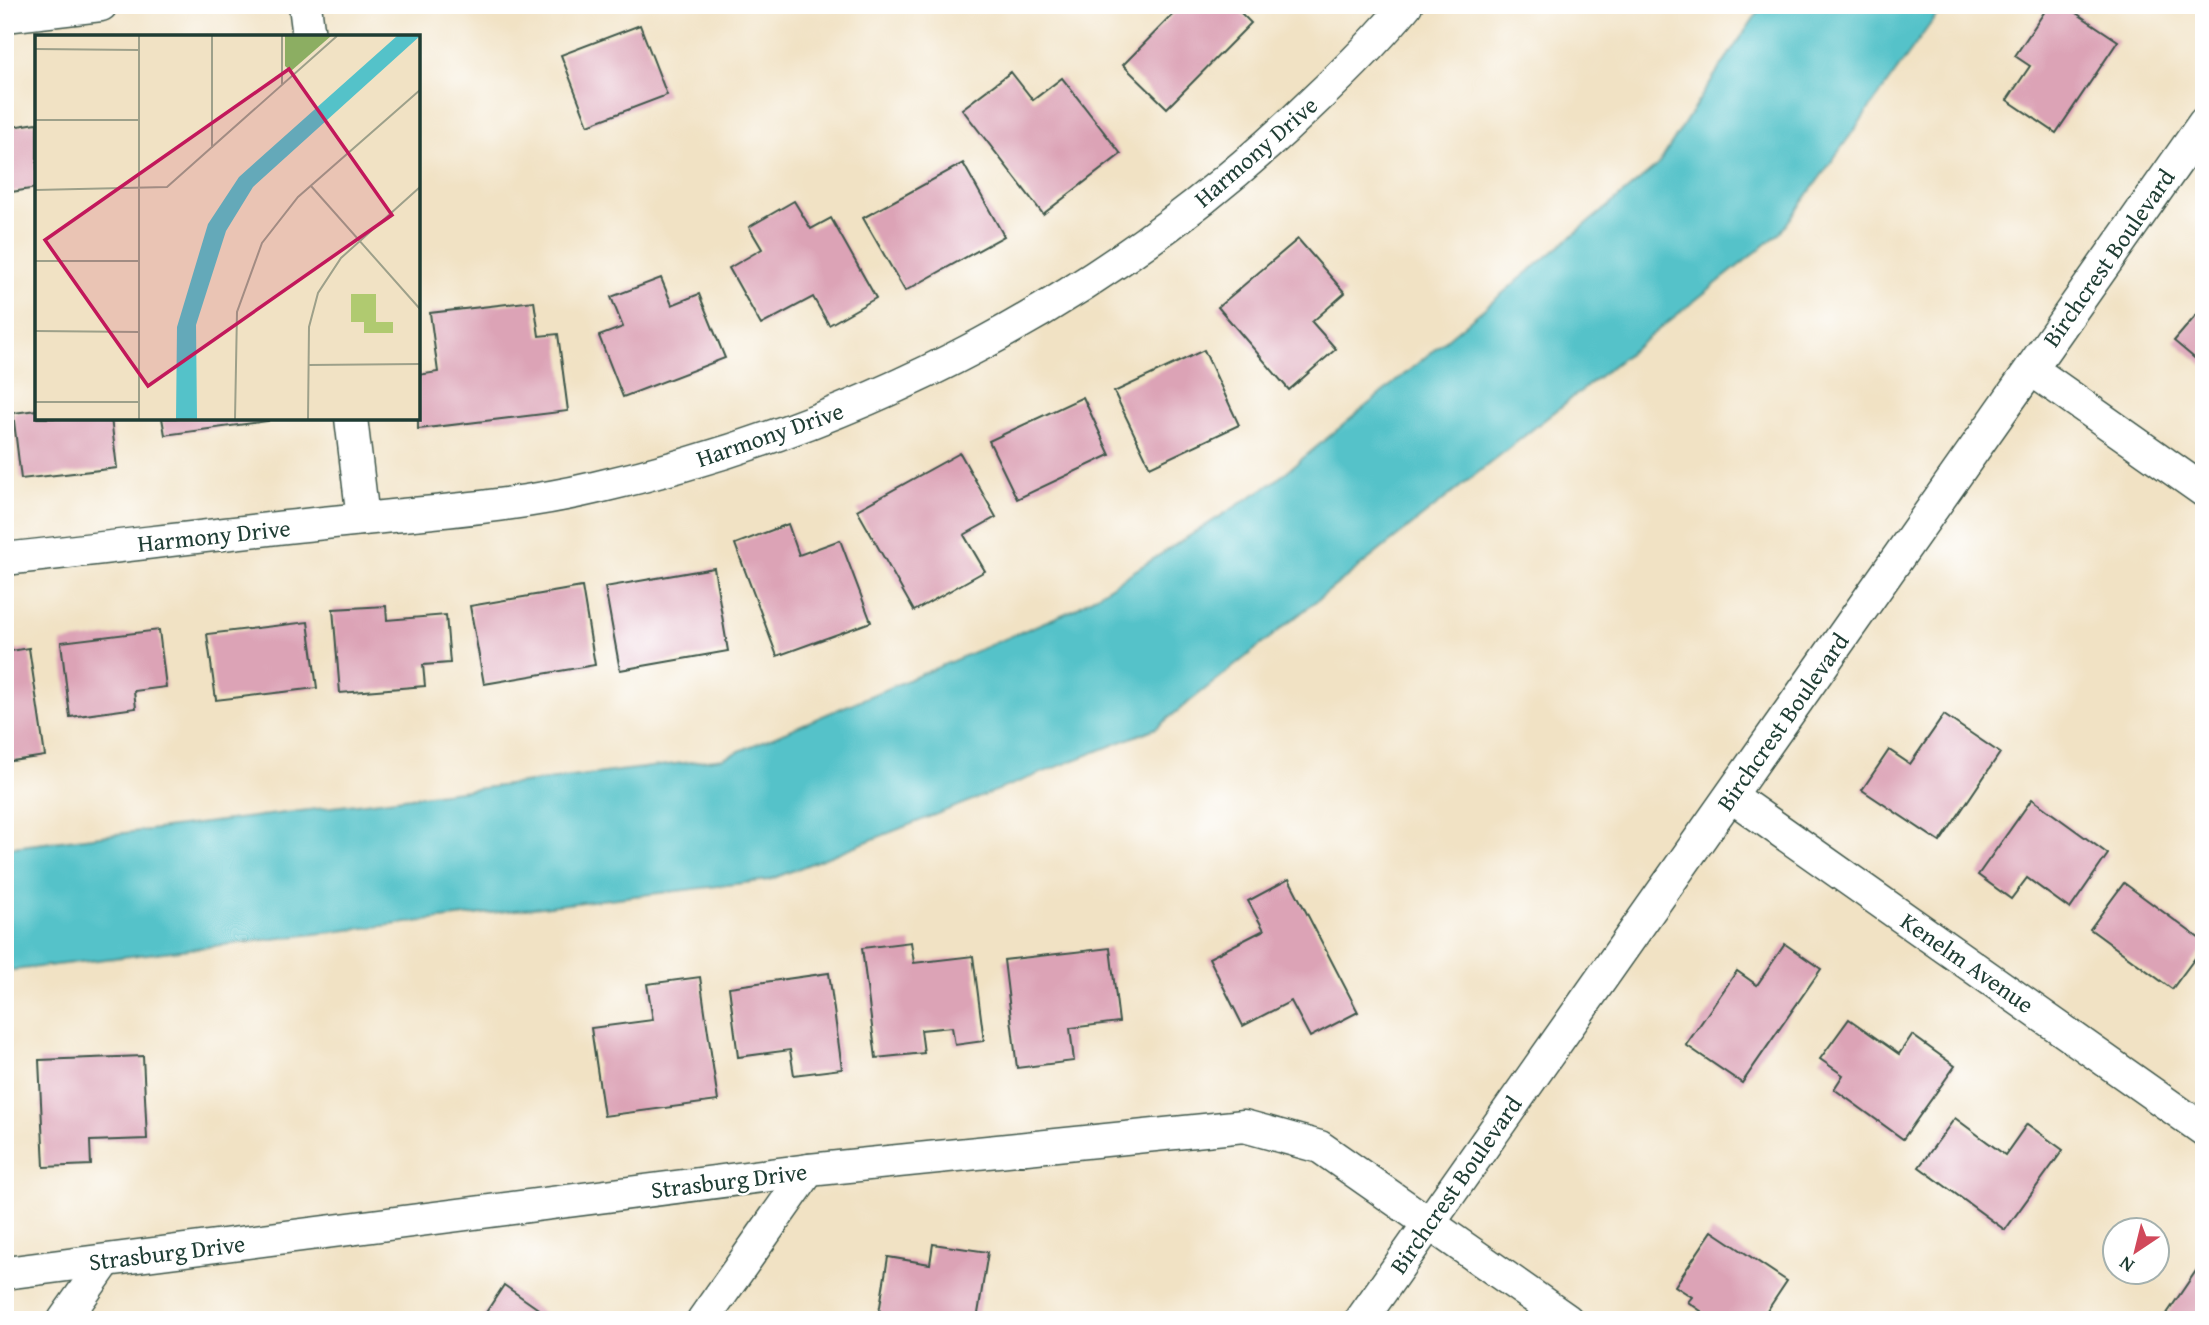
<svg xmlns="http://www.w3.org/2000/svg" width="2209" height="1325" viewBox="0 0 2209 1325" font-family="'Gentium Book Plus',serif">
  <rect width="100%" height="100%" fill="#fff"/>
  <filter id="ink" filterUnits="userSpaceOnUse"><feTurbulence type="fractalNoise" baseFrequency=".0143" numOctaves="2"/><feDisplacementMap in="SourceGraphic" scale="14" xChannelSelector="R" yChannelSelector="G"/><feConvolveMatrix kernelMatrix="1 2 1 2 8 2 1 2 1" color-interpolation-filters="sRGB"/></filter>
  <filter id="wash" filterUnits="userSpaceOnUse"><feTurbulence type="fractalNoise" baseFrequency=".00686" numOctaves="4" result="noise"/><feDisplacementMap in="SourceGraphic" scale="28" xChannelSelector="R" yChannelSelector="G"/><feGaussianBlur stdDeviation="1.57" result="paint"/><feColorMatrix in="noise" values="0 0 0 0 0 0 0 0 0 0 0 0 0 0 0 0 0 1.4 0 .05"/><feComposite in="paint" operator="in"/></filter>
  <g filter="url(#wash)">
    <rect width="100%" height="100%" fill="#f1e2c4"/>
    <path fill="#54c2c9" stroke="#3a807e" stroke-width="2" d="M 1763,5 L 1944,5 L 1780,233 L 1156,728 L 769,880 L 5,971 L 5,848 L 723,758 L 1073,610 L 1274,482 L 1658,165 L 1715,75 Z"/>
    <g id="blocks">
      <g fill="#dca3b6">
        <path d="M 1182,5 L 1233,5 L 1251,23 L 1167,108 L 1123,65 Z"/>
        <path d="M 2049,5 L 2064,5 L 2118,41 L 2056,133 L 2007,100 L 2030,66 L 2015,56 Z"/>
        <path d="M 640,25 L 667,95 L 588,125 L 561,55 Z"/>
        <path d="M 1011,72 L 1033,100 L 1062,78 L 1121,154 L 1043,214 L 962,109 Z"/>
        <path d="M 37,123 L 37,188 L 5,193 L 5,128 Z"/>
        <path d="M 963,163 L 1004,236 L 905,291 L 863,218 Z"/>
        <path d="M 794,201 L 811,229 L 831,218 L 876,298 L 829,325 L 813,297 L 761,325 L 729,268 L 762,249 L 749,227 Z"/>
        <path d="M 1298,239 L 1345,293 L 1312,322 L 1336,349 L 1289,390 L 1218,307 Z"/>
        <path d="M 661,278 L 672,305 L 699,294 L 725,358 L 623,397 L 599,336 L 623,327 L 611,297 Z"/>
        <path d="M 534,301 L 539,336 L 558,334 L 568,411 L 418,429 L 418,375 L 438,372 L 430,313 Z"/>
        <path d="M 2204,306 L 2204,366 L 2174,341 Z"/>
        <path d="M 1204,350 L 1239,425 L 1150,467 L 1114,392 Z"/>
        <path d="M 1083,397 L 1110,455 L 1017,499 L 989,441 Z"/>
        <path d="M 37,410 L 37,418 L 111,418 L 117,468 L 21,479 L 13,413 Z"/>
        <path d="M 162,418 L 268,418 L 268,421 L 165,435 Z"/>
        <path d="M 960,453 L 996,517 L 964,535 L 985,571 L 914,611 L 857,510 Z"/>
        <path d="M 788,524 L 799,555 L 840,540 L 871,622 L 777,656 L 735,544 Z"/>
        <path d="M 714,568 L 728,651 L 620,670 L 605,587 Z"/>
        <path d="M 582,587 L 595,665 L 484,684 L 470,606 Z"/>
        <path d="M 386,606 L 387,620 L 446,615 L 450,663 L 423,665 L 425,686 L 340,693 L 333,609 Z"/>
        <path d="M 308,622 L 317,688 L 216,700 L 207,634 Z"/>
        <path d="M 159,630 L 166,687 L 134,691 L 136,708 L 70,717 L 61,642 Z"/>
        <path d="M 29,648 L 45,756 L 5,762 L 5,652 Z"/>
        <path d="M 1944,715 L 2000,753 L 1940,842 L 1862,790 L 1889,750 L 1910,764 Z"/>
        <path d="M 2032,799 L 2108,854 L 2070,909 L 2027,878 L 2011,899 L 1978,875 Z"/>
        <path d="M 1289,879 L 1358,1012 L 1310,1037 L 1291,1001 L 1243,1026 L 1209,958 L 1264,930 L 1248,901 Z"/>
        <path d="M 2124,883 L 2204,942 L 2204,946 L 2172,989 L 2090,929 Z"/>
        <path d="M 911,942 L 914,963 L 973,956 L 984,1041 L 955,1045 L 952,1027 L 921,1030 L 924,1053 L 876,1058 L 862,948 Z"/>
        <path d="M 1785,944 L 1821,969 L 1742,1083 L 1686,1045 L 1737,971 L 1757,985 Z"/>
        <path d="M 1110,948 L 1119,1022 L 1070,1028 L 1074,1061 L 1017,1068 L 1004,960 Z"/>
        <path d="M 829,973 L 842,1069 L 794,1075 L 790,1050 L 738,1057 L 729,987 Z"/>
        <path d="M 700,977 L 718,1101 L 604,1116 L 591,1028 L 653,1020 L 647,984 Z"/>
        <path d="M 1849,1019 L 1899,1054 L 1912,1035 L 1955,1066 L 1903,1139 L 1834,1089 L 1843,1075 L 1820,1059 Z"/>
        <path d="M 143,1056 L 147,1139 L 90,1141 L 91,1165 L 44,1167 L 39,1060 Z"/>
        <path d="M 1955,1118 L 2005,1155 L 2027,1124 L 2063,1150 L 2005,1230 L 1919,1167 Z"/>
        <path d="M 1712,1231 L 1787,1281 L 1761,1320 L 1714,1320 L 1688,1302 L 1692,1297 L 1675,1286 Z"/>
        <path d="M 933,1244 L 988,1252 L 977,1320 L 878,1319 L 888,1257 L 930,1264 Z"/>
        <path d="M 2204,1259 L 2204,1320 L 2173,1320 L 2166,1315 Z"/>
        <path d="M 504,1285 L 554,1320 L 481,1320 Z"/>
      </g>
    </g>
  </g>
  <g filter="url(#ink)">
    <use href="#blocks" fill-opacity="0" stroke="#3e564a" stroke-width="2"/>
    <g fill="none" stroke-linecap="round" stroke-linejoin="round">
      <defs>
        <g id="street">
          <path d="M 305,5 L 309,37"/>
          <path d="M 5,16 L 101,5"/>
          <path d="M 2031,369 L 2204,491"/>
          <path d="M 351,418 L 363,519"/>
          <path d="M 5,559 C 124,546 243,531 362,519 C 440,511 518,506 594,488 C 866,426 1114,296 1314,101 C 1346,71 1378,39 1406,5"/>
          <path d="M 1731,796 L 2204,1130"/>
          <path d="M 5,1273 L 809,1170 L 1244,1126 L 1320,1147 L 1567,1320"/>
          <path d="M 64,1320 L 105,1262"/>
          <path d="M 703,1320 L 809,1170"/>
          <path d="M 1361,1320 L 2204,123"/>
        </g>
      </defs>
      <use href="#street" stroke="#3e564a" stroke-width="35"/>
      <use href="#street" stroke="#fff" stroke-width="32"/>
    </g>
  </g>
  <g text-anchor="middle" stroke-width="5" stroke-linejoin="round" paint-order="stroke">
    <g font-size="24" fill="#1f3d34" stroke="#fff">
      <text transform="translate(1256 152) rotate(-41)" y="8">Harmony Drive</text>
      <text transform="translate(2109 258) rotate(-55)" y="8">Birchcrest Boulevard</text>
      <text transform="translate(770 435) rotate(-19)" y="8">Harmony Drive</text>
      <text transform="translate(214 536) rotate(-6)" y="8">Harmony Drive</text>
      <text transform="translate(1783 722) rotate(-55)" y="8">Birchcrest Boulevard</text>
      <text transform="translate(1967 963) rotate(35)" y="8">Kenelm Avenue</text>
      <text transform="translate(729 1181) rotate(-7)" y="8">Strasburg Drive</text>
      <text transform="translate(1456 1185) rotate(-55)" y="8">Birchcrest Boulevard</text>
      <text transform="translate(167 1253) rotate(-7)" y="8">Strasburg Drive</text>
    </g>
  </g>
  <g transform="translate(35 35)">
    <rect width="385" height="385" fill="#f1e2c4"/>
    <path d="M 316,259 L 341,259 L 341,287 L 358,287 L 358,298 L 329,298 L 329,287 L 316,287 Z" fill="#b0ca70"/>
    <path d="M 250,1 L 296,1 L 256,36 L 250,31 Z" fill="#8cae62"/>
    <path d="M 362,1 L 385,1 L 218,152 L 191,196 L 161,290 L 162,384 L 141,384 L 142,292 L 173,189 L 204,142 Z" fill="#54c2c9"/>
    <path fill="none" stroke="#9da08a" stroke-width="2" d="M 0,14 L 104,15M 247,49 L 247,1M 0,85 L 104,85M 177,113 L 177,1M 276,151 L 385,274M 0,155 L 132,152 L 302,1M 0,226 L 104,226M 0,296 L 104,297M 273,330 L 385,329M 0,367 L 104,367M 104,384 L 104,1M 200,384 L 202,277 L 227,208 L 263,162 L 385,55M 273,384 L 274,292 L 283,258 L 306,223 L 385,152"/>
    <path fill="#c2185b" fill-opacity="0.15" stroke="#c2185b" stroke-width="3.5" d="M 254,34 L 357,180 L 113,351 L 10,205 Z"/>
    <rect width="385" height="385" fill="none" stroke="#1f3d34" stroke-width="3.5"/>
  </g>
  <rect width="2209" height="1325" fill="none" stroke="#fff" stroke-width="28"/>
  <g transform="translate(2136 1251) rotate(215)"><circle r="33" fill="#ffffff" stroke="#a5b1ae" stroke-width="2"/>
  <path d="M0-5L12 26L0 18L-12 26Z" fill="#d1495b"/>
  <text y="-10" font-size="19" font-weight="bold" text-anchor="middle" fill="#1f3d34">N</text>
  </g>
</svg>
